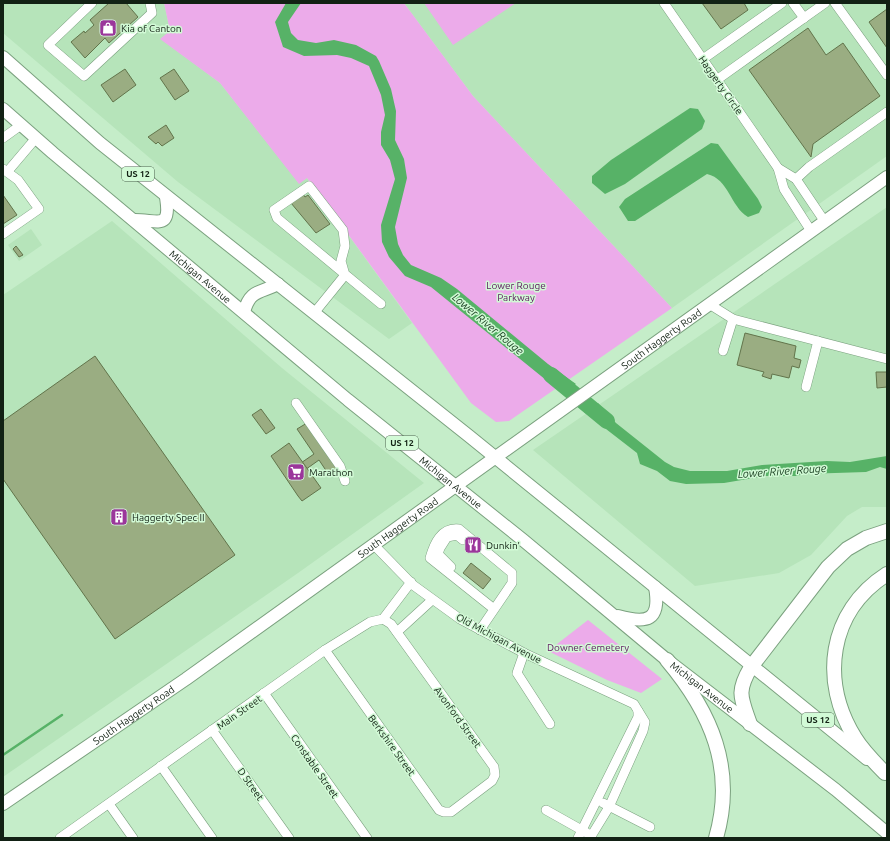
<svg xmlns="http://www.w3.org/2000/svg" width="890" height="841" viewBox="0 0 890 841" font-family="Ubuntu,sans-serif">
  <rect width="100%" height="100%" fill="#c5edc9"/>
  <g fill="#b6e4ba">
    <path d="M 3,3 L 164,3 L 170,31 L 161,39 L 220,83 L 299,183 L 307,178 L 412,323 L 389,339 L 178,182 L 3,33 Z"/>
    <path d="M 404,3 L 887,3 L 887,156 L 672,308 L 473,96 Z"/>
    <path d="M 887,207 L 887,507 L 862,507 L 847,516 L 811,555 L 779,573 L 695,586 L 533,450 Z"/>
    <path d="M 112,221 L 282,368 L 424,483 L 298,573 L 3,777 L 3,295 Z"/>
    <path d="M 31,229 L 42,245 L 19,261 L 8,245 Z"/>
  </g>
  <g fill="#ecabea">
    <path d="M 164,3 L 404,3 L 473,96 L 672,308 L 509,421 L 496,422 L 471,403 L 307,178 L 299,184 L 220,83 L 160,39 L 170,31 Z"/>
    <path d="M 424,3 L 516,3 L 453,45 Z"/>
    <path d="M 588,620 L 662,679 L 641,693 L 607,680 L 548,651 Z"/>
  </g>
  <g fill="#57b267">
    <path d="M 286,3 L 301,3 L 288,22 L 291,33 L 298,40 L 316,43 L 334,40 L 356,45 L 376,56 L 379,61 L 391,89 L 396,111 L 395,140 L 404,159 L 407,178 L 395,227 L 398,244 L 403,255 L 411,265 L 441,278 L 457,289 L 548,364 L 576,384 L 562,393 L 431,287 L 405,276 L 389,257 L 382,242 L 381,225 L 395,179 L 390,160 L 381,145 L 381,132 L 385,115 L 381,95 L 369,66 L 351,58 L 337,55 L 304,56 L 283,47 L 275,22 Z"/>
    <path d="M 690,108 L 698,109 L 705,121 L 702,129 L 625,184 L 605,194 L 592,183 L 592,176 L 611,160 Z"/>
    <path d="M 711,143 L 718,144 L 758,199 L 762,207 L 759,213 L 748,217 C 730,206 729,179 707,174 L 635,221 L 628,221 L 619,207 L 625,199 Z"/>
    <path d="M 598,403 L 616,423 L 665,462 L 674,467 L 690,471 L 727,471 L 762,465 L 827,461 L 850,462 L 887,456 L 887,469 L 880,467 L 866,472 L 804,474 L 796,476 L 765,476 L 724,483 L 686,484 L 670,481 L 657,471 L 640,464 L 637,453 L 584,412 Z"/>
  </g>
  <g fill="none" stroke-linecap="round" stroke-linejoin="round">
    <path stroke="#57b267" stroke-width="2.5" d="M 3,755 L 62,715"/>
    <path stroke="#57b267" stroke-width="16" d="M 551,375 L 607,421"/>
  </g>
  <g fill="#9aad82" stroke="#62744b">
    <path d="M 109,3 L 126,3 L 138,17 L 109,43 L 105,38 L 85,58 L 71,42 L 84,31 L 85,33 L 94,25 L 90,20 Z"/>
    <path d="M 702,3 L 744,3 L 748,10 L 721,29 Z"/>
    <path d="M 887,9 L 887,48 L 869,22 Z"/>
    <path d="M 808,28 L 826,55 L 843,43 L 880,96 L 813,144 L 811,157 L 749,70 Z"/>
    <path d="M 125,69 L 136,85 L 113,102 L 101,85 Z"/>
    <path d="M 174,69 L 189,91 L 175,100 L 160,78 Z"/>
    <path d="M 166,125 L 174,138 L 162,146 L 158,142 L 156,144 L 148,137 Z"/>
    <path d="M 303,194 L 305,197 L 308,195 L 330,224 L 316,233 L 291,203 Z"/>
    <path d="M 3,195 L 17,215 L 3,224 Z"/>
    <path d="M 16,246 L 23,255 L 19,257 L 13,249 Z"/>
    <path d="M 745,333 L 796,346 L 794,358 L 801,360 L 799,368 L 792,366 L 789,378 L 772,374 L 771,379 L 762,376 L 764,372 L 737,365 Z"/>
    <path d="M 95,356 L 235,555 L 115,639 L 3,479 L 3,421 Z"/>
    <path d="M 876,372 L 887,372 L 887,387 L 877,388 Z"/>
    <path d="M 261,409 L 275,428 L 266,434 L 252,415 Z"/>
    <path d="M 307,423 L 339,468 L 329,475 L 319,460 L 302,472 L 298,465 L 314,454 L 297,429 Z"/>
    <path d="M 289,443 L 321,488 L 302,501 L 298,496 L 271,456 Z"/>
    <path d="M 471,563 L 491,579 L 483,589 L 463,573 Z"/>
  </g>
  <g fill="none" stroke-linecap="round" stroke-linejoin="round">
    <defs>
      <g id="minor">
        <path d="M 92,3 L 48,45 L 84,76 L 152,13 L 150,3"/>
        <path d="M 664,3 L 778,168"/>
        <path d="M 793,3 L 804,18"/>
        <path d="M 835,3 L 887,75"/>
        <path d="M 703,59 L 782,3"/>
        <path d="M 718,79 L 825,3"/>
        <path d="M 3,138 L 21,125"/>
        <path d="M 3,169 L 18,180 L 39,209 L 3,234"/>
        <path d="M 8,171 L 36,138"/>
        <path d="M 796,179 L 809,167 L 887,112"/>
        <path d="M 811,231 L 784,189 L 778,168 L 796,179 L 825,222"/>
        <path d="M 345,275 L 341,261 L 345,246 L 343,230 L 309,186 L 274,210 L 277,218 L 381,304"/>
        <path d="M 709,304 L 733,319 L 887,359"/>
        <path d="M 315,312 L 345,275"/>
        <path d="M 723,351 L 733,319"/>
        <path d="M 806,387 L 818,341"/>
        <path d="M 296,403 L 340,466 L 345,481"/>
        <path d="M 374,545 L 413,585 L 460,619 L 524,653 L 634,704 L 645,722 L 643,731 L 609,807 L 590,838"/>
        <path d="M 451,567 L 438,554 L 440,548 L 447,537 L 457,535 L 463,540"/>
        <path d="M 480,630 L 512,583 L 512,573 L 459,529 C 441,527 434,544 430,558 L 494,609"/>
        <path d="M 397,632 L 432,600"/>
        <path d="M 325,650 L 439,810 L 444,812 L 451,812 L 492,781 L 495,775 L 494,767 L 391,624 L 383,619"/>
        <path d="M 524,653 L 517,673 L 550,724"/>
        <path d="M 264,693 L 367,838"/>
        <path d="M 212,730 L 289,838"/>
        <path d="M 161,766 L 212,838"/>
        <path d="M 603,803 L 650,827"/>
        <path d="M 109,804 L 133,838"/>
        <path d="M 546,810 L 587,833"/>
        <path d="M 60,838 L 325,650 L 370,622 L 383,619 L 411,582"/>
        <path d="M 578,838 L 638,717 L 638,711"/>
      </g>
      <g id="major">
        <path d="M 3,57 L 100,143 L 469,436 L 867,759"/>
        <path id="s1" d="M 3,109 L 53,153 L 348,400 L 523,540 L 667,660 L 836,790 L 887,833"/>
        <path d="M 135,220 C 159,220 171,230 166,197"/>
        <path d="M 244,312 C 250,289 261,293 278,284"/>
        <path d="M 618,616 C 647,624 661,621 655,587"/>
        <path id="s2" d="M 3,804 L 186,679 L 887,177"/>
      </g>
      <g id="highway">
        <path d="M 667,660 C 711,712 736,769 716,838"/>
        <path d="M 750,724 C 741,698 736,692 751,667 L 828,567 L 847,549 L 866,538 L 887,531"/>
        <path d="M 885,773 C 874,762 863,751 855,738 C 820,681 828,612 887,574"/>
      </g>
    </defs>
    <use href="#minor" stroke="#7ba17f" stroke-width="10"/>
    <use href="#major" stroke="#7ba17f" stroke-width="14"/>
    <use href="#highway" stroke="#7ba17f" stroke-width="16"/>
    <use href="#minor" stroke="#fff" stroke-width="9"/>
    <use href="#major" stroke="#fff" stroke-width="12"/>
    <use href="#highway" stroke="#fff" stroke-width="14"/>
  </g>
  <defs>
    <symbol id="shop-square" viewBox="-11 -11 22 22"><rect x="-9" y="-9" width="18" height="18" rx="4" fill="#9b369b" stroke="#d2fad6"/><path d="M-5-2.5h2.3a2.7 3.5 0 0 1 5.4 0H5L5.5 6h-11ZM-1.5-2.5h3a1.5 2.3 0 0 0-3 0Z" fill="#fff"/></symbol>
    <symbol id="supermarket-square" viewBox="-11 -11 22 22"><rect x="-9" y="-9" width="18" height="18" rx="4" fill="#9b369b" stroke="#d2fad6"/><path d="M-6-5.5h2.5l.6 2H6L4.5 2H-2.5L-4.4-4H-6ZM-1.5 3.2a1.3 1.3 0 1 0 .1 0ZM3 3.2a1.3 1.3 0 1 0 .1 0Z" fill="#fff"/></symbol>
    <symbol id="building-square" viewBox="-11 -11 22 22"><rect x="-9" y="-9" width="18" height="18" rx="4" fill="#9b369b" stroke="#d2fad6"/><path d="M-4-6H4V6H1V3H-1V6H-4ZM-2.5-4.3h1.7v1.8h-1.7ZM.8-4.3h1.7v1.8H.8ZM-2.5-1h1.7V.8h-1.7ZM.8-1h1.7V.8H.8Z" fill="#fff"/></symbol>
    <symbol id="restaurant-square" viewBox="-11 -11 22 22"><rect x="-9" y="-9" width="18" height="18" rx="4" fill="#9b369b" stroke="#d2fad6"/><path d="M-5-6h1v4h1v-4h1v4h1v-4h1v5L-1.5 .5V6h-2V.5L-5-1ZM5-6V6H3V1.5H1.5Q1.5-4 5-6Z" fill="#fff"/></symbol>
  </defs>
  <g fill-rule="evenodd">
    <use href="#shop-square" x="98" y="18" width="20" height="20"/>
    <use href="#supermarket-square" x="286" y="462" width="20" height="20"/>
    <use href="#building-square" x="109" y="507" width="20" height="20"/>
    <use href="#restaurant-square" x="463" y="535" width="20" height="20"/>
  </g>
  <g text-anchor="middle" stroke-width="3" stroke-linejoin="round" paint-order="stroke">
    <g fill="#d2fad6" stroke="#4c624e" stroke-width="1">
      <rect x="122" y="167" width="32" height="14" rx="3"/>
      <rect x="386" y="436" width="32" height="14" rx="3"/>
      <rect x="802" y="713" width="32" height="14" rx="3"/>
    </g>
    <g font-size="9" font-weight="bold" fill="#122114">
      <text x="138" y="177">US 12</text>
      <text x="402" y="446">US 12</text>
      <text x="818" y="723">US 12</text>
    </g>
    <g font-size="10" fill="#122114" stroke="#d2fad6" text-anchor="start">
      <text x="121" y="32">Kia of Canton</text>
      <text x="309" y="476">Marathon</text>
      <text x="132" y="521">Haggerty Spec II</text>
      <text x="486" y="549">Dunkin'</text>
    </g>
    <g font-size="10" fill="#122114" stroke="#d2fad6">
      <text transform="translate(721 85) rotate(55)" y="4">Haggerty Circle</text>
      <text dy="4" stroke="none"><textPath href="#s1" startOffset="259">Michigan Avenue</textPath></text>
      <text dy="4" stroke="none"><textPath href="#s2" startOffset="806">South Haggerty Road</textPath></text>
      <text dy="4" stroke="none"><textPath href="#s1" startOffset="583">Michigan Avenue</textPath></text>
      <text dy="4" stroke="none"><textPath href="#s2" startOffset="482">South Haggerty Road</textPath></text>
      <text transform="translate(499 638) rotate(28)" y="4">Old Michigan Avenue</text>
      <text dy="4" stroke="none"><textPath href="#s1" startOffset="907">Michigan Avenue</textPath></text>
      <text transform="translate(239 712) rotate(-35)" y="4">Main Street</text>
      <text dy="4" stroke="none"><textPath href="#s2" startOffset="158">South Haggerty Road</textPath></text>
      <text transform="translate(458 717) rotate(54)" y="4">Avonford Street</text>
      <text transform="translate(392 745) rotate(54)" y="4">Berkshire Street</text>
      <text transform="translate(315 766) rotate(55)" y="4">Constable Street</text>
      <text transform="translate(251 784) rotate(55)" y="4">D Street</text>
    </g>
    <g font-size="10" fill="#5d165e" stroke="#d2fad6">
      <text x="516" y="289">Lower Rouge<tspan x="516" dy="12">Parkway</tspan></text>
      <text x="588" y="651">Downer Cemetery</text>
    </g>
    <g font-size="11" font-style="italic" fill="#193e20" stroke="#d2fad6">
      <text transform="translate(488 324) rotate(40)" y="4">Lower River Rouge</text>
      <text transform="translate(782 471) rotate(-4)" y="4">Lower River Rouge</text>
    </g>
  </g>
  <rect width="890" height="841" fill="none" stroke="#122114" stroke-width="8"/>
</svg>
